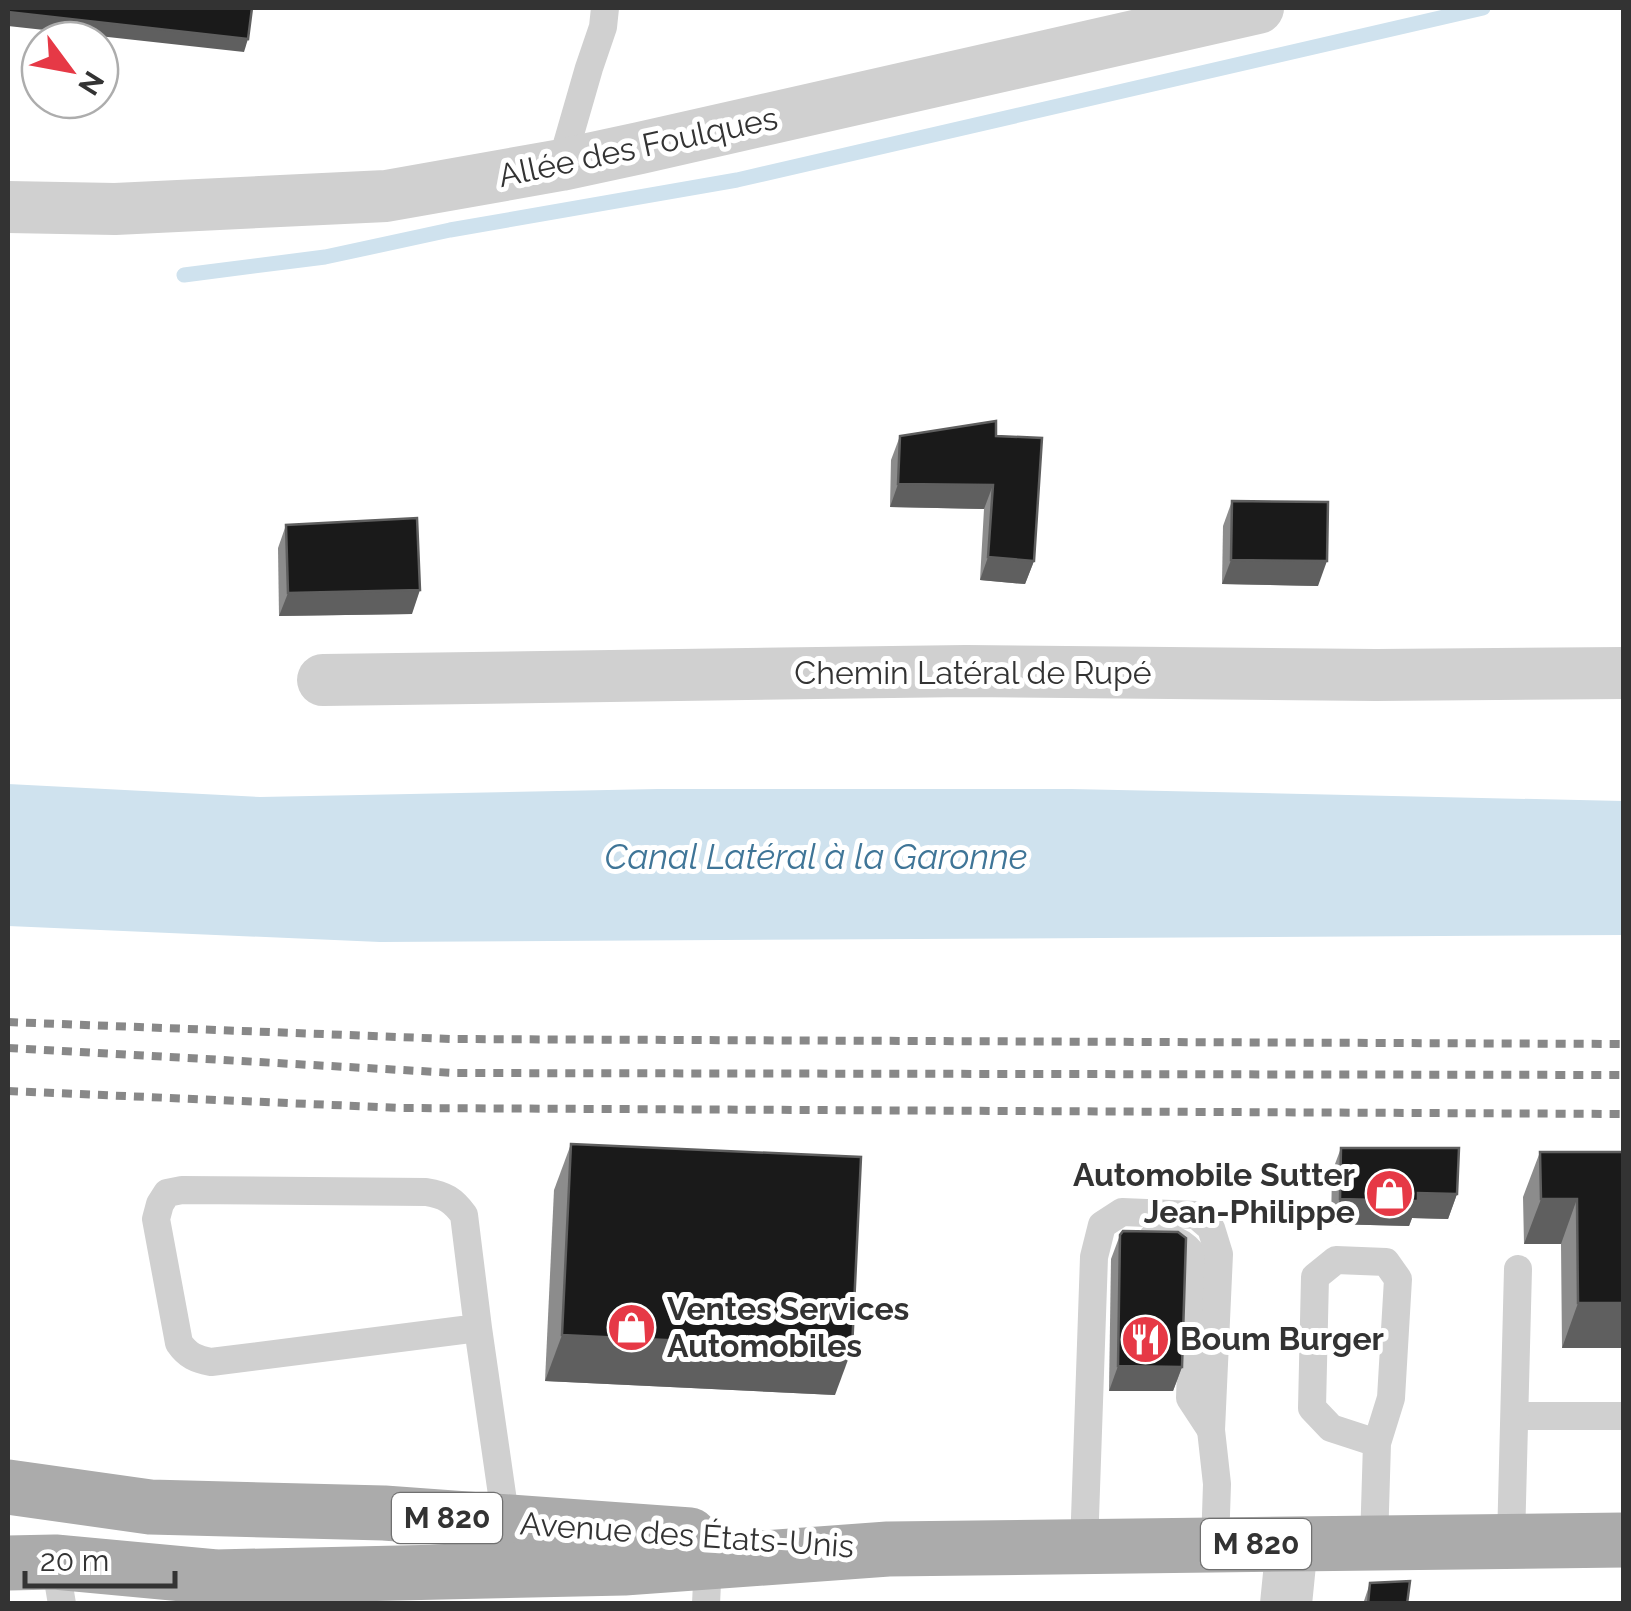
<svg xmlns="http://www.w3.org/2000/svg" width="1631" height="1611" viewBox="0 0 1631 1611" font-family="Raleway,sans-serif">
  <rect width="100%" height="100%" fill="#fff"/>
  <path fill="#cfe2ee" d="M 8,784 L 260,797 L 658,789 L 1071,789 L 1623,801 L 1623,935 L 380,942 L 8,926 Z"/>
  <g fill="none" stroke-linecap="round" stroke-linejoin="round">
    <path stroke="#cfe2ee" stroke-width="15" d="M 184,275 L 325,257 L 450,230 L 737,180 L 1483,8"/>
    <g stroke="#d0d0d0" stroke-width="28">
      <path d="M 561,165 L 589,68 L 603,27 L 605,8"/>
      <path d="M 1153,1237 C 1173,1239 1183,1240 1195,1258 L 1190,1398 L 1211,1430"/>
      <path d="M 478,1328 L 211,1362 C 196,1359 188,1356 179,1343 L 156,1219 L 160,1204 L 167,1193 L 182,1190 L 426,1192 C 445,1195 453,1200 464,1215 L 478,1328 L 506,1522"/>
      <path d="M 1515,1416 L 1624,1416"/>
      <path d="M 1511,1541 L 1518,1269"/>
      <path d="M 1374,1543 L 1377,1443 L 1391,1398 L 1398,1279 L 1386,1262 L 1336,1260 L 1315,1277 L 1312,1408 L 1331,1428 L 1377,1443"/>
      <path d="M 1084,1547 L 1094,1257 L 1102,1225 L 1122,1212 L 1196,1215 L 1211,1228 L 1219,1254 L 1211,1430 L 1217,1484 L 1215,1545"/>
      <path d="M 55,1562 L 62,1604"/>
      <path d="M 706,1604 L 708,1562"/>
    </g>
    <g stroke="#d0d0d0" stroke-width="52">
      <path d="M 8,207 L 115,209 L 386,196 L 561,165 L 640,148 L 1258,8"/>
      <path d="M 323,680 L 966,671 L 1376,675 L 1624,673"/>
      <path d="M 1286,1604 L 1292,1544"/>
    </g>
    <g stroke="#ababab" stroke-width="55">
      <path d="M 8,1487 L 150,1507 L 384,1513 L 690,1535"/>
      <path d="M 8,1563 L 55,1562 L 216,1577 L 624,1568 L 888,1549 L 1624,1540"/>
    </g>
    <g stroke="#888" stroke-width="8" stroke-dasharray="10 8" stroke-linecap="butt">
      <path d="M 8,1022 L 451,1039 L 1624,1044"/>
      <path d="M 8,1048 L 455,1073 L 1624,1075"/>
      <path d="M 8,1091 L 403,1108 L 1624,1114"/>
    </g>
  </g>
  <g fill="#8c8c8c">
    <path d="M 900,436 L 996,436 L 1034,561 L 1025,584 L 980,580 L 984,509 L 890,507 L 891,460 Z"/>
    <path d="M 1232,501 L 1318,586 L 1222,584 L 1223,526 Z"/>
    <path d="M 286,525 L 412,614 L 279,616 L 278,548 Z"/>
    <path d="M 571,1144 L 835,1395 L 545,1381 L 554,1190 Z"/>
    <path d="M 1341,1148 L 1457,1194 L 1448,1219 L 1412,1218 L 1409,1226 L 1331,1224 L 1332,1172 Z"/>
    <path d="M 1540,1152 L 1624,1152 L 1624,1348 L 1562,1348 L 1561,1244 L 1524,1244 L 1523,1197 Z"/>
    <path d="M 1120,1235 L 1182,1367 L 1173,1391 L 1109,1391 L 1111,1259 Z"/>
    <path d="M 1370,1583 L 1407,1604 L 1363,1604 Z"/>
  </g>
  <g fill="#5f5f5f">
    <path d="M 8,12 L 248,39 L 244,52 L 8,26 Z"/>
    <path d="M 898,484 L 993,485 L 984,509 L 890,507 Z"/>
    <path d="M 988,557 L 1034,561 L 1025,584 L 980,580 Z"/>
    <path d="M 1231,560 L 1327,561 L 1318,586 L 1222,584 Z"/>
    <path d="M 420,590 L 412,614 L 279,616 L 288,593 Z"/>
    <path d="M 1418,1193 L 1457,1194 L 1448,1219 L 1412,1218 L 1409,1226 L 1331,1224 L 1340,1199 Z"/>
    <path d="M 1541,1199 L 1577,1199 L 1561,1244 L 1524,1244 Z"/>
    <path d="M 1578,1303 L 1624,1303 L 1624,1348 L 1562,1348 Z"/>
    <path d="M 562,1335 L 852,1349 L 835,1395 L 545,1381 Z"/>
    <path d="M 1118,1366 L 1182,1367 L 1173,1391 L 1109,1391 Z"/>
  </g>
  <g fill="#1a1a1a" stroke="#5f5f5f" stroke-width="2.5">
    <path d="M 8,8 L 252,8 L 248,39 L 8,12 Z"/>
    <path d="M 996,421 L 996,436 L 1042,438 L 1034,561 L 988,557 L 993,485 L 898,484 L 900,436 Z"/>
    <path d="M 1232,501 L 1328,502 L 1327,561 L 1231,560 Z"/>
    <path d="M 417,518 L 420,590 L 288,593 L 286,525 Z"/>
    <path d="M 571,1144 L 861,1157 L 852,1349 L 562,1335 Z"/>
    <path d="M 1341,1148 L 1459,1148 L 1457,1194 L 1418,1193 L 1418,1201 L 1340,1199 Z"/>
    <path d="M 1540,1152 L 1624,1152 L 1624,1303 L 1578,1303 L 1577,1199 L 1541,1199 Z"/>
    <path d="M 1123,1231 L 1178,1232 L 1186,1238 L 1182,1367 L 1118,1366 L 1120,1235 Z"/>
    <path d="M 1410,1581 L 1407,1604 L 1368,1604 L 1370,1583 Z"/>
  </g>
  <defs>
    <symbol id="shop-disc" viewBox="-11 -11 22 22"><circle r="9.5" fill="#e63946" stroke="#fff"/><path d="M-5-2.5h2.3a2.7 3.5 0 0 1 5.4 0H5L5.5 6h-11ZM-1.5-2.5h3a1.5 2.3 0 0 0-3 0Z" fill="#fff"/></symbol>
    <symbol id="restaurant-disc" viewBox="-11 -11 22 22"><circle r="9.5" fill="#e63946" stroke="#fff"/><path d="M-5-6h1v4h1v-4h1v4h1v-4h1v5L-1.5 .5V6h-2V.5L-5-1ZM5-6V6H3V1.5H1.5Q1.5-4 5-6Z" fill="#fff"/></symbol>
  </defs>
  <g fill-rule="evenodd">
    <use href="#shop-disc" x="1362" y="1166" width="55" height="55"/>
    <use href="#shop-disc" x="604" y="1300" width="55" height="55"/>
    <use href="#restaurant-disc" x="1118" y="1312" width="55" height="55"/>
  </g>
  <g text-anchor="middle" stroke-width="10" stroke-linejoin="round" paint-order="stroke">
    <g fill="#fff" stroke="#707070" stroke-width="2.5">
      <rect x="392" y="1493" width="110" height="50" rx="8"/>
      <rect x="1201" y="1519" width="110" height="50" rx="8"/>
    </g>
    <g font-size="30" font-weight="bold" fill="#333">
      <text x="447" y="1528">M 820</text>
      <text x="1256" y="1554">M 820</text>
    </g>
    <g font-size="32" fill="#333" stroke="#fff">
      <text transform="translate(638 147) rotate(-12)" y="11">Allée des Foulques</text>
      <text x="973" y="684">Chemin Latéral de Rupé</text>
      <text transform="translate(687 1535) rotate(4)" y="11">Avenue des États-Unis</text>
    </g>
    <g font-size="32" font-weight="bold" fill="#333" stroke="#fff" text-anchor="start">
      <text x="1355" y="1186" text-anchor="end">Automobile Sutter<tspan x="1355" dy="37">Jean-Philippe</tspan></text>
      <text x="667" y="1320">Ventes Services<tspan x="667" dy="37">Automobiles</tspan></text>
      <text x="1180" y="1350">Boum Burger</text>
    </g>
    <g font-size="35" font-style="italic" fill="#3f7597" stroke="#fff">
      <text x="816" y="869">Canal Latéral à la Garonne</text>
    </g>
  </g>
  <rect width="1631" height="1611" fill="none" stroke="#333333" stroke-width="20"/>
  <g transform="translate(70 70) rotate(122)"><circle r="48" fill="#ffffff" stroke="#adadad" stroke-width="2.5"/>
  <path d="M0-8L18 38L0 25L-18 38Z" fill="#e63946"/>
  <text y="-15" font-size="28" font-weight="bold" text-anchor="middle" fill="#333333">N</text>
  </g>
  <path d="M25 1571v15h150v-15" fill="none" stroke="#333333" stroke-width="5"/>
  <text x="40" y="1571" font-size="30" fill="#333333" stroke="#ffffff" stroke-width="8" paint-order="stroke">20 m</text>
</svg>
